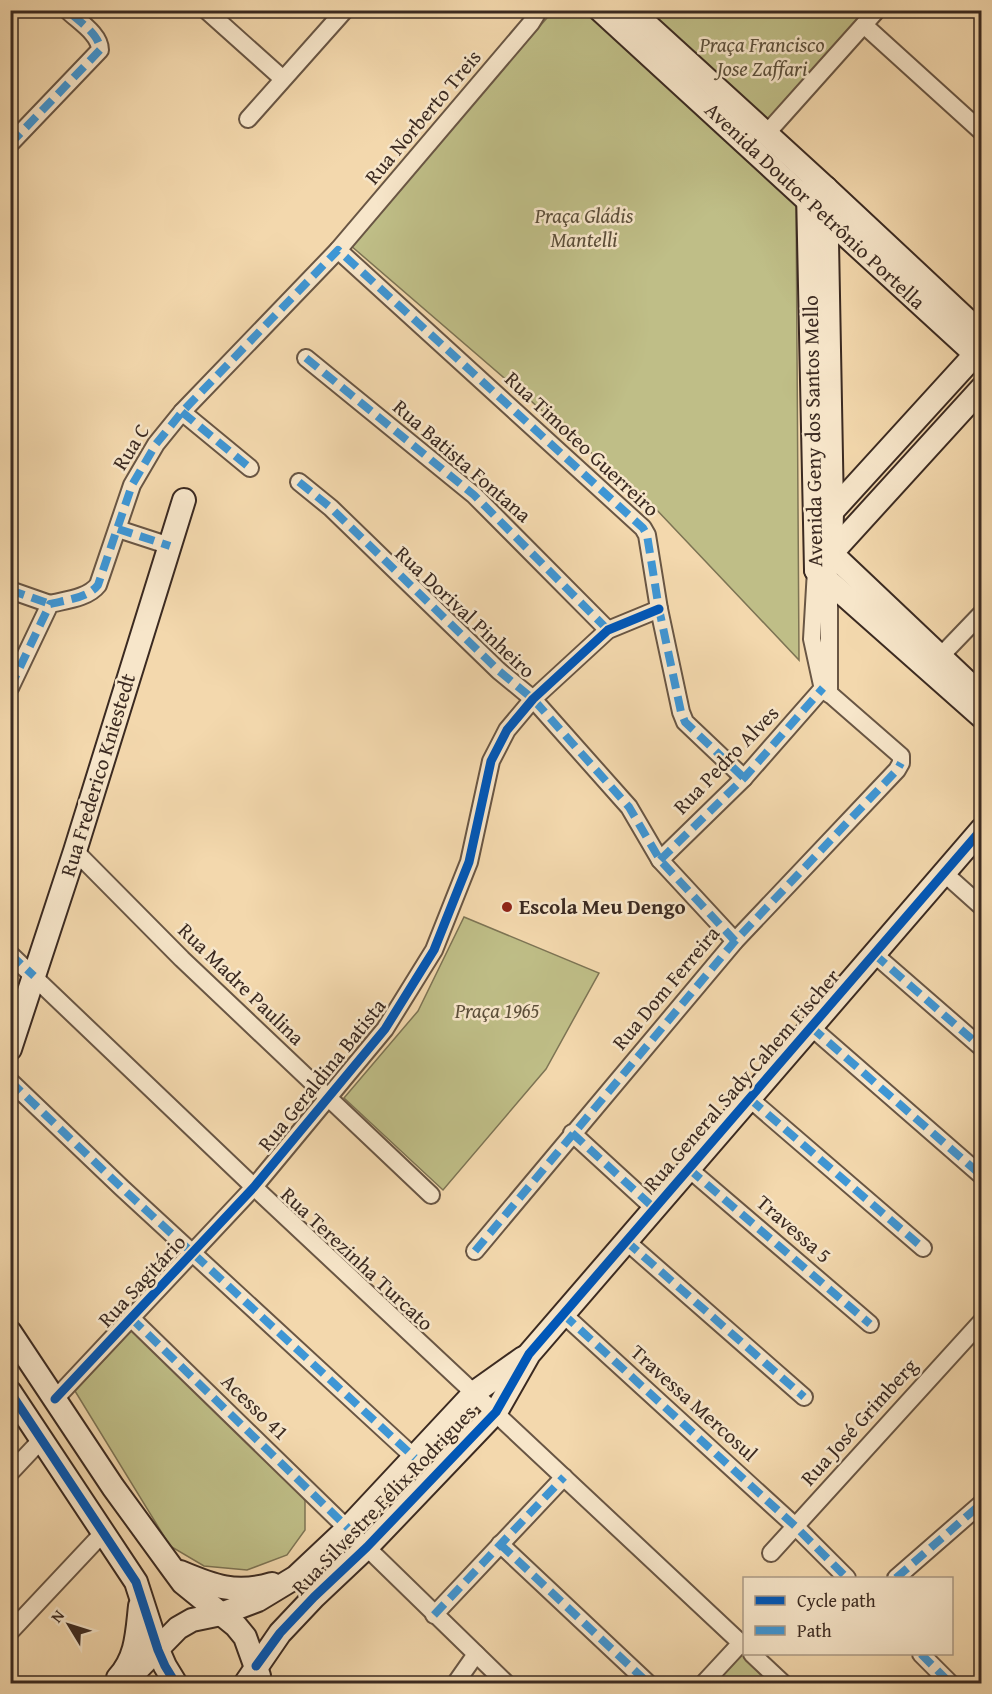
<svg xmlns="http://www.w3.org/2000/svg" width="992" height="1694" viewBox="0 0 992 1694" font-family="'Gentium Book Plus',serif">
  <rect width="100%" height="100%" fill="#f3d8ad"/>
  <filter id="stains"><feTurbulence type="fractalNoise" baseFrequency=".00333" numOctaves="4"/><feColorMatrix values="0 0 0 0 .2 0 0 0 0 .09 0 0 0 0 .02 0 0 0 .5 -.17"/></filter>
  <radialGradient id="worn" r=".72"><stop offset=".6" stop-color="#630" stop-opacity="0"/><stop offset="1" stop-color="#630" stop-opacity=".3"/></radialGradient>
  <g fill="#bfbe87" stroke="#7d7454" stroke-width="1.5">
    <path d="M 553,11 L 592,11 L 796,198 L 799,660 L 654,507 L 350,245 Z"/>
    <path d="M 640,11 L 867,11 L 766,123 Z"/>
    <path d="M 464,917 L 599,973 L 546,1069 L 443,1190 L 344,1098 L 418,1011 Z"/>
    <path d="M 133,1329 L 296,1481 L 305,1501 L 305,1530 L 287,1555 L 247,1570 L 204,1566 L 170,1546 L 75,1391 Z"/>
    <path d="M 741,1651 L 776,1684 L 711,1684 Z"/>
  </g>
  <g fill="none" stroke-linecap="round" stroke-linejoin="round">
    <defs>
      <g id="street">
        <path d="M 206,10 L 283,79"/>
        <path d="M 864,25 L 982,132"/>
        <path d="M 248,119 L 345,10"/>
        <path d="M 767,133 L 877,10"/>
        <path d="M 10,144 L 100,50 C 100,34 78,21 67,10"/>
        <path d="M 338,250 L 643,528 L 647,535 L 659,609 L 681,712 L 685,722 L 744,778"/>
        <path d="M 306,358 L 474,495 L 608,630"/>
        <path d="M 182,412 L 250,468"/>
        <path d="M 299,482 L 331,508 L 499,671 L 533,699 L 629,807 L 660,860 L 735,941"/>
        <path d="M 118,529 L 170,546"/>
        <path d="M 816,570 L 812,639 L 822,685"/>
        <path d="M 10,590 L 50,604"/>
        <path d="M 933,664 L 982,613"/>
        <path d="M 10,688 L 50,604 C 66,600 88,598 98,585 L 132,485 L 156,444 L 182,412 L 338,250 L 531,23 L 539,10"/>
        <path d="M 829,694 L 829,575"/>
        <path d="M 75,851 L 182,959 L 431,1195"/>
        <path d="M 660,860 L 744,778 L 823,688"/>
        <path d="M 944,873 L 982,907"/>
        <path d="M 10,954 L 254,1187 L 744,1646"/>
        <path d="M 874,954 L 982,1048"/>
        <path d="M 811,1027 L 982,1176"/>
        <path d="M 10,1081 L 122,1188 L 415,1458"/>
        <path d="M 750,1099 L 923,1248"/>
        <path d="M 572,1133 L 655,1209"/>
        <path d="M 689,1169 L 870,1324"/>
        <path d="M 626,1241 L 804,1397"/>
        <path d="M 475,1251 L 735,941 L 897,770 L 901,763 L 901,756 L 823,688"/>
        <path d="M 563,1314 L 795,1526 L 847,1578"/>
        <path d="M 131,1318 L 507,1684"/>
        <path d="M 55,1399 L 254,1187 L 385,1029 L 434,950 L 469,862 L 491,761 L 507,730 L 533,699 L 608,630 L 659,609"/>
        <path d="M 10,1473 L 42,1439"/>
        <path d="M 500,1544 L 649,1684"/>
        <path d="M 771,1553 L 982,1321"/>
        <path d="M 896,1578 L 982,1503"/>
        <path d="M 434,1615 L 564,1477"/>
        <path d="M 10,1632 L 103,1533"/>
        <path d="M 752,1654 L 784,1684"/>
        <path d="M 921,1654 L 951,1684"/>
        <path d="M 455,1684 L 476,1654"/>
        <path d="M 703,1684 L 741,1643"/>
      </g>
      <g id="secondary">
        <path d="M 600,10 L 975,354"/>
        <path d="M 631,10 L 826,188 L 982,334"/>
        <path d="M 826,188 L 832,511 L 831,553 L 982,696"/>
        <path d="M 808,191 L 816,570"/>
        <path d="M 827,517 L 982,347"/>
        <path d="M 827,558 L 982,388"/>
        <path d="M 816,570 L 982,717"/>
        <path d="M 10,1049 L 75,851 L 184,500"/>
        <path d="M 10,1332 L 113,1487 L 172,1568 L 183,1583 L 236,1626 L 245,1637 L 259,1676"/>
        <path d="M 10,1392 L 136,1582 L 158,1650 L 165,1666 L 176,1684"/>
        <path d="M 180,1572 C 213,1586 236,1595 272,1584"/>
        <path d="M 118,1678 C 137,1657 137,1633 140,1606"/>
        <path d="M 117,1684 L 131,1676 L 178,1628 L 192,1620 L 221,1614 L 258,1600 L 296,1577 L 348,1528 L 475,1392 L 523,1358"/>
        <path d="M 245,1684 L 280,1633 L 314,1597 L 367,1547 L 496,1412 L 529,1354 L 982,829"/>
      </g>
    </defs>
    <use href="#street" stroke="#695644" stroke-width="20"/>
    <use href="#secondary" stroke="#3b2a21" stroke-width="26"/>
    <use href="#street" stroke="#f7e6ca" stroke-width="16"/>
    <use href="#secondary" stroke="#f7e6ca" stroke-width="22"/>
    <g stroke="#3e96d5" stroke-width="8" stroke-dasharray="15 8" stroke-linecap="butt">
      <path d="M 10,144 L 100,50 C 100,34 78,21 67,10"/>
      <path d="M 306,358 L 474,495 L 608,630"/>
      <path d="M 182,412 L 250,468"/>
      <path d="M 299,482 L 331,508 L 499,671 L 533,699 L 629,807 L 660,860 L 735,941"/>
      <path d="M 118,529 L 170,546"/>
      <path d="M 10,590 L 50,604"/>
      <path d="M 10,688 L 50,604 C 66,600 88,598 98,585 L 132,485 L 156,444 L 182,412 L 338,250 L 643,528 L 647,535 L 659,609 L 681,712 L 685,722 L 744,778"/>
      <path d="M 660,860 L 744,778 L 823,688"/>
      <path d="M 10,954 L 34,976"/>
      <path d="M 874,954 L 982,1048"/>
      <path d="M 811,1027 L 982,1176"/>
      <path d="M 10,1081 L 122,1188 L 415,1458"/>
      <path d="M 750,1099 L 923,1248"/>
      <path d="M 572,1133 L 655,1209"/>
      <path d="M 689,1169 L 870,1324"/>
      <path d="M 626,1241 L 804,1397"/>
      <path d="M 475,1251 L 735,941 L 897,770 L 901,763"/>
      <path d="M 563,1314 L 795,1526 L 847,1578"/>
      <path d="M 131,1318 L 348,1528"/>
      <path d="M 500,1544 L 649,1684"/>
      <path d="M 896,1578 L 982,1503"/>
      <path d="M 434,1615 L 564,1477"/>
      <path d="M 921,1654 L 951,1684"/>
    </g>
    <defs>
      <g id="cycleway">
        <path d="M 10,1392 L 136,1582 L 158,1650 L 165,1666 L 176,1684"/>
        <path d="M 55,1399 L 254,1187 L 385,1029 L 434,950 L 469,862 L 491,761 L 507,730 L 533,699 L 608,630 L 659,609"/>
        <path d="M 256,1666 L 280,1633 L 314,1597 L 367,1547 L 496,1412 L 529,1354 L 982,829"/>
      </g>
    </defs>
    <use href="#cycleway" stroke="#f7e6ca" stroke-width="13"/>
    <use href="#cycleway" stroke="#0057b8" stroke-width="9"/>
  </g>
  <circle fill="#8f2418" stroke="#f7e6ca" stroke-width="2" cx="507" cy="907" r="6"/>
  <g text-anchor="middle" stroke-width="5" stroke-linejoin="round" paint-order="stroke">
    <g font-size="21" font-style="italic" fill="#5c4f3a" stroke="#f7e6ca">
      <text x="762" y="52">Praça Francisco<tspan x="762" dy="24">Jose Zaffari</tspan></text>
      <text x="584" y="223">Praça Gládis<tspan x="584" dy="24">Mantelli</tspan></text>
      <text x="497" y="1018">Praça 1965</text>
    </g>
    <g font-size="21" fill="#3b2a21" stroke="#f7e6ca">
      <text transform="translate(423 117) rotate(-50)" y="7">Rua Norberto Treis</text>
      <text transform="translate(815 206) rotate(43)" y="7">Avenida Doutor Petrônio Portella</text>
      <text transform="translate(813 431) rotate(-91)" y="7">Avenida Geny dos Santos Mello</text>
      <text transform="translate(582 444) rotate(43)" y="7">Rua Timoteo Guerreiro</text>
      <text transform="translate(131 447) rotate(-58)" y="7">Rua C</text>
      <text transform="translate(462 461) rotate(41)" y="7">Rua Batista Fontana</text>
      <text transform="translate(465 612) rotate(43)" y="7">Rua Dorival Pinheiro</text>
      <text transform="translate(726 760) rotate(-46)" y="7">Rua Pedro Alves</text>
      <text transform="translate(98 775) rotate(-73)" y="7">Rua Frederico Kniestedt</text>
      <text transform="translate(241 984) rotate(44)" y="7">Rua Madre Paulina</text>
      <text transform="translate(666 988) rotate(-50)" y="7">Rua Dom Ferreira</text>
      <text transform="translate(322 1075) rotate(-51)" y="7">Rua Geraldina Batista</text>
      <text transform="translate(742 1080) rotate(-49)" y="7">Rua General Sady Cahem Fischer</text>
      <text transform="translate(794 1229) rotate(41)" y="7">Travessa 5</text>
      <text transform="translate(357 1259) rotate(43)" y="7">Rua Terezinha Turcato</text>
      <text transform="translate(142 1281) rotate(-47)" y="7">Rua Sagitário</text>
      <text transform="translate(694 1403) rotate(42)" y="7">Travessa Mercosul</text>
      <text transform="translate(255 1407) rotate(44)" y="7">Acesso 41</text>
      <text transform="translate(859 1422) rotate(-48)" y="7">Rua José Grimberg</text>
      <text transform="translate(384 1500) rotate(-46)" y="7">Rua Silvestre Félix Rodrigues</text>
    </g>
    <g font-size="21" font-weight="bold" fill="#3b2a21" stroke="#f7e6ca" text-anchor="start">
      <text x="519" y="914">Escola Meu Dengo</text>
    </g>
  </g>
  <rect width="992" height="1694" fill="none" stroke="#f3d8ad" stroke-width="36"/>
  <rect x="12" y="12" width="968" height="1670" fill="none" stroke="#3b2a21" stroke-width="3"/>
  <rect x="18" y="18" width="956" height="1658" fill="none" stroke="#3b2a21" stroke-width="1.5"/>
  <rect x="743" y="1577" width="210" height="78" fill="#f7e6ca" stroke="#ac9b86" stroke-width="1.5"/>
  <rect x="755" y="1596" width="30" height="9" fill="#0057b8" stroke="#ac9b86" stroke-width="1.5"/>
  <text x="797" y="1607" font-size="18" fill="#3b2a21">Cycle path</text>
  <rect x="755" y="1626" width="30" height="9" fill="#3e96d5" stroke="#ac9b86" stroke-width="1.5"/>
  <text x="797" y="1637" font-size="18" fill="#3b2a21">Path</text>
  <g transform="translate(69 1625) rotate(308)" stroke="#f7e6ca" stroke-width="4.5" paint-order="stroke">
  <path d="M0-4.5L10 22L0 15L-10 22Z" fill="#3b2a21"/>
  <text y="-9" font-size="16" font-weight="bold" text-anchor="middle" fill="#3b2a21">N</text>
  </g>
  <rect width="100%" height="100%" filter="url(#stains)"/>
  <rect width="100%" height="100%" fill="url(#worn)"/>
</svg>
